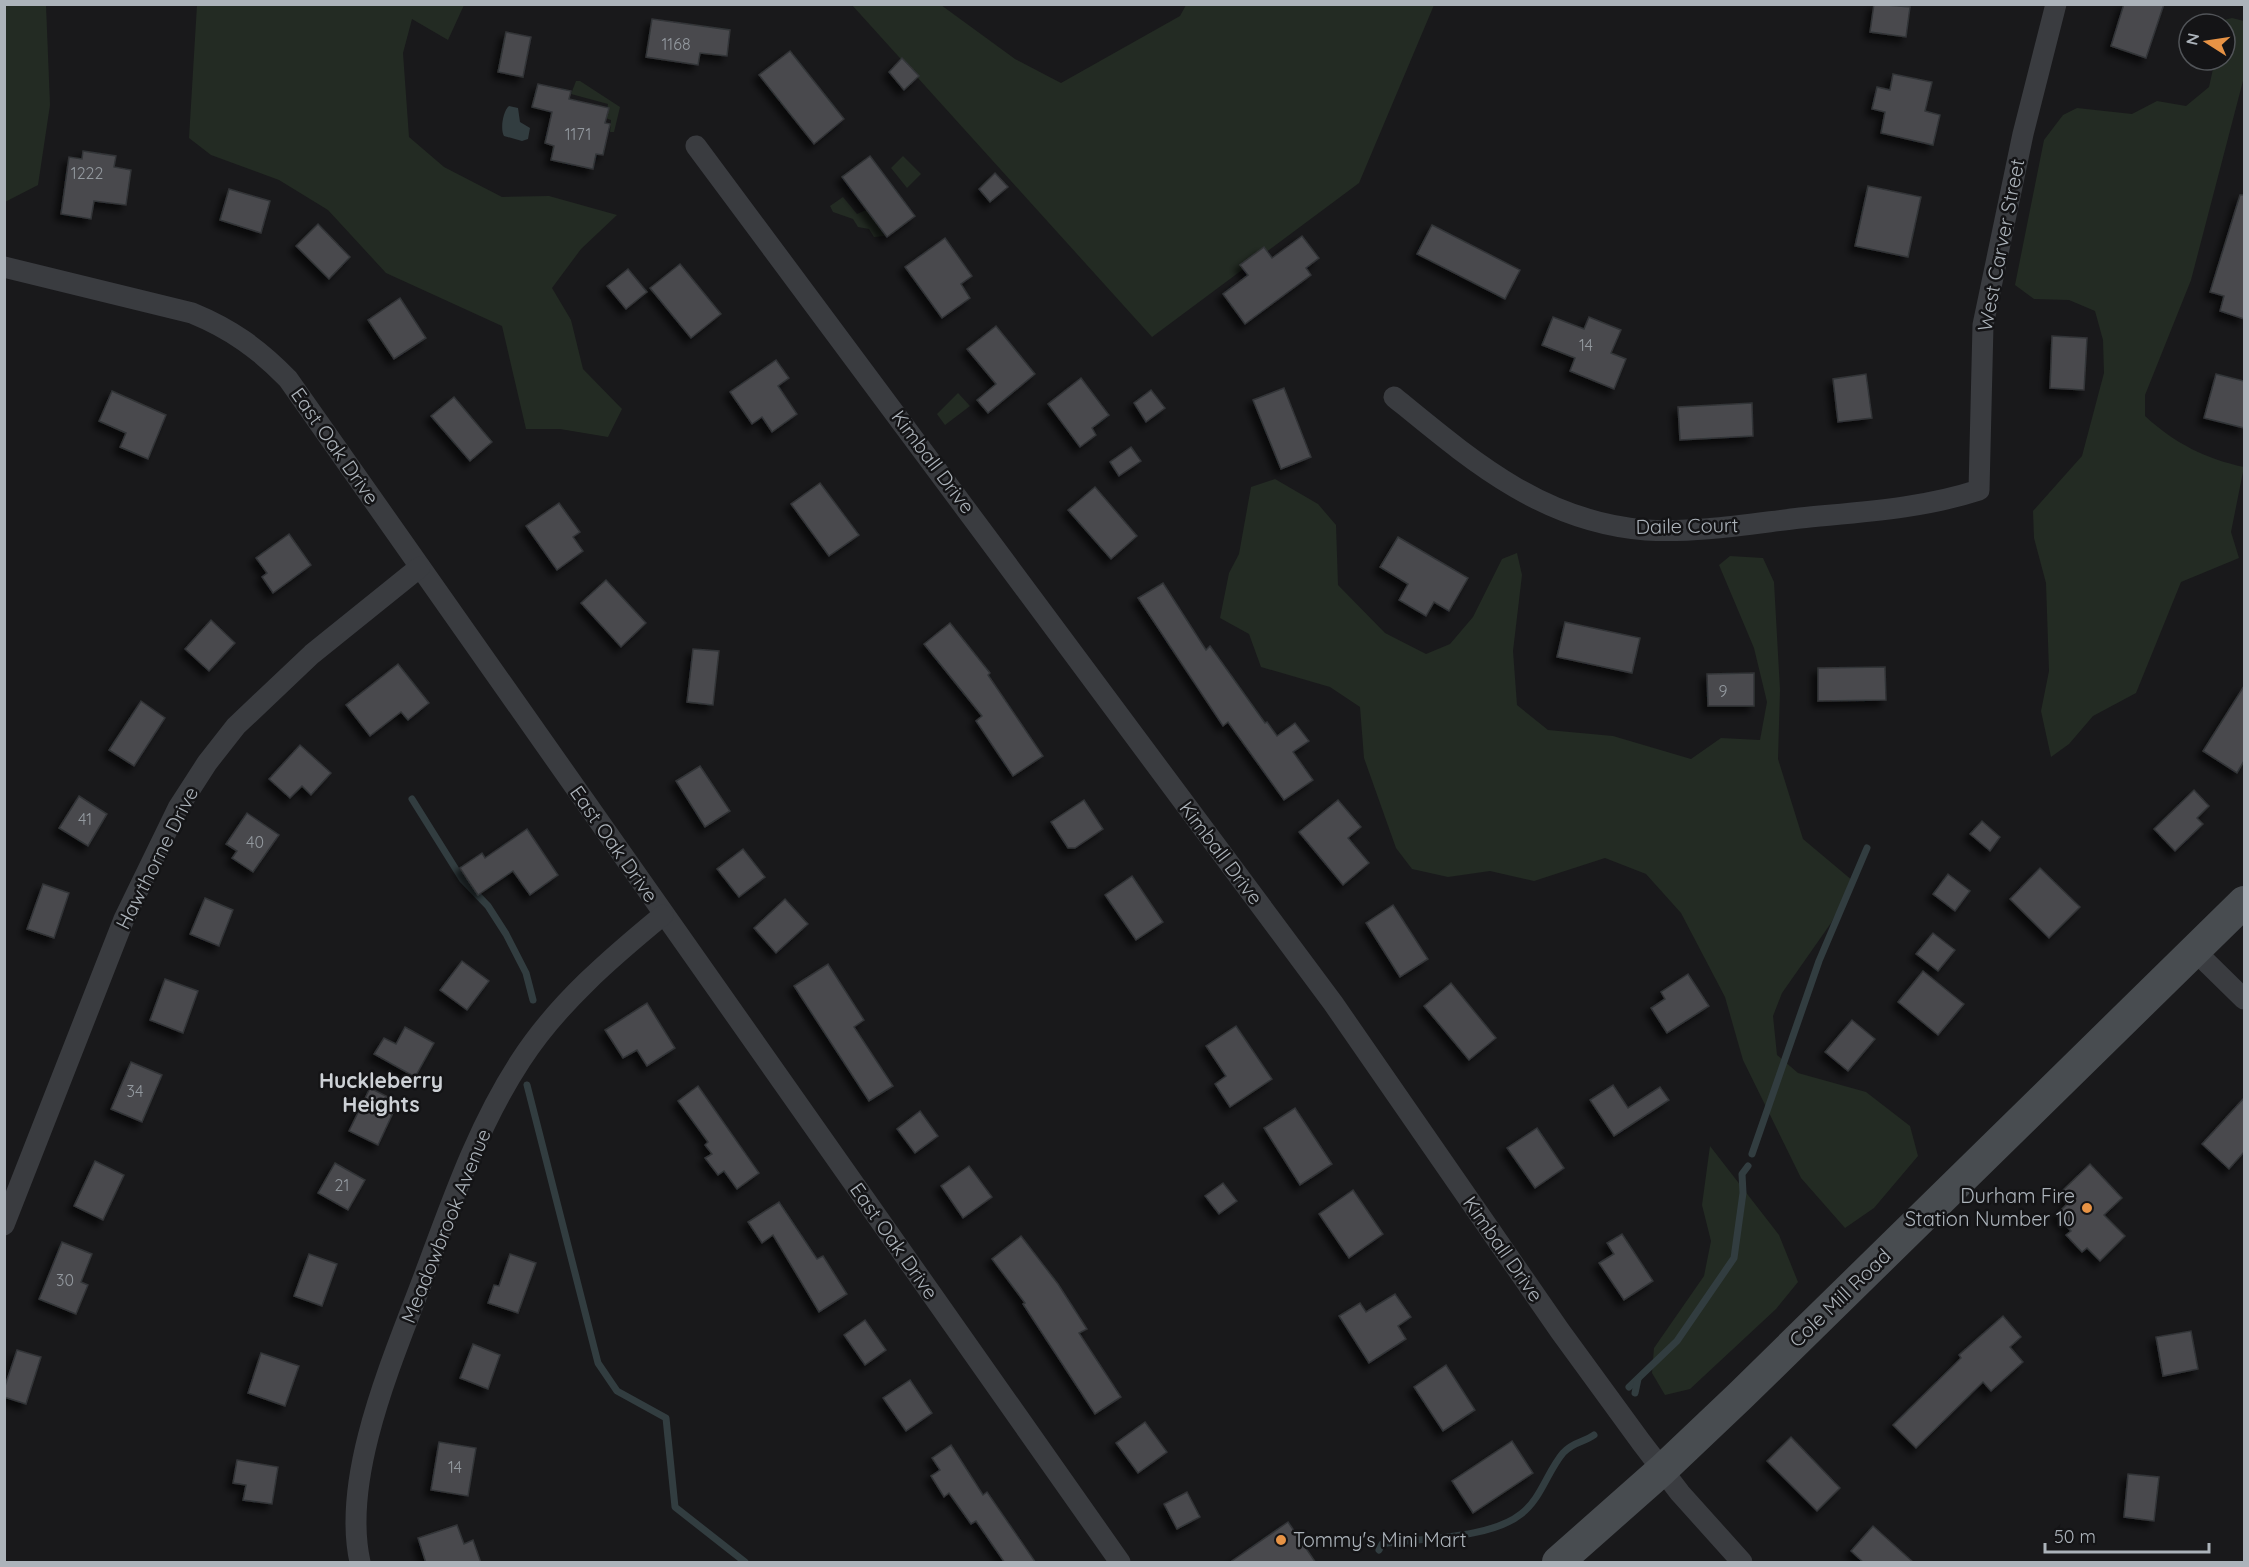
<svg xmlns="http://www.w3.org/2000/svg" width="2249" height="1567" viewBox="0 0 2249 1567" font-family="Quicksand,sans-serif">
  <defs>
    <filter id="shadow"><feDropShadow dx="-5.5" dy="5.5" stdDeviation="3" flood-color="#0009"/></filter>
  </defs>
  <rect width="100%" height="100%" fill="#19191b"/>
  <g fill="#232b23">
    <path d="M 5,4 L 46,5 L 50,105 L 38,185 L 5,202 Z"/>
    <path d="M 197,5 L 464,5 L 448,40 L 412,19 L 403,53 L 409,137 L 444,167 L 502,197 L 549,196 L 617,215 L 581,249 L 552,288 L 571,320 L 583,369 L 622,409 L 608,437 L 560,429 L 526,429 L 502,326 L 386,273 L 328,210 L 279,180 L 211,155 L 189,138 Z"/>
    <path d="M 852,5 L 941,5 L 1015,59 L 1061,83 L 1180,16 L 1186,5 L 1434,5 L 1359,183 L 1152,337 Z"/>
    <path d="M 2232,18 L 2244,21 L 2244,77 L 2191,280 L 2145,395 L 2145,416 C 2174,443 2206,459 2244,467 L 2231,532 L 2239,558 L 2181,582 L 2136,693 L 2093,716 L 2069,744 L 2051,757 L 2041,711 L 2049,671 L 2046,583 L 2034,538 L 2033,511 L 2082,456 L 2104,373 L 2103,340 L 2095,311 L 2069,300 L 2034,299 L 2015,285 L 2044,140 L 2063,115 L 2077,108 L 2132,114 L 2157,101 L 2186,106 L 2209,87 L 2215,60 L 2225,60 L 2225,24 L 2216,22 Z"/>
    <path d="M 576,81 L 580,81 L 620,107 L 614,132 L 610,132 L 611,120 L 605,118 L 608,104 L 571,94 Z"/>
    <path d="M 903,156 L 921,174 L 907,188 L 891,168 Z"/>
    <path d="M 843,197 L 857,214 L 866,210 L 885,236 L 874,237 L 869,229 L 858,227 L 853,219 L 833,212 L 830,206 Z"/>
    <path d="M 958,393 L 970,406 L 945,425 L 937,414 Z"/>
    <path d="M 1275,479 L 1318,504 L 1336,525 L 1338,585 L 1385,633 L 1426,654 L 1450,644 L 1473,617 L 1502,559 L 1517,553 L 1522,575 L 1513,651 L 1517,705 L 1548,730 L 1613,736 L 1691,759 L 1721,738 L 1760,740 L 1767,702 L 1754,648 L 1719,565 L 1730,556 L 1763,558 L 1774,582 L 1780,690 L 1778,759 L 1803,839 L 1853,881 L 1831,923 L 1782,993 L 1773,1016 L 1777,1055 L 1798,1073 L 1866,1092 L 1910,1126 L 1918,1156 L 1874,1208 L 1845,1228 L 1801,1178 L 1743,1060 L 1725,997 L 1681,913 L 1646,874 L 1605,858 L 1534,881 L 1490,871 L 1448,877 L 1412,869 L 1396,848 L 1364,758 L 1360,707 L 1330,687 L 1261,667 L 1249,634 L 1220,618 L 1229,573 L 1239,554 L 1251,487 Z"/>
    <path d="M 1710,1146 L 1779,1235 L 1798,1282 L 1776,1309 L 1690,1389 L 1665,1395 L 1652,1373 L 1654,1348 L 1704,1276 L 1711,1241 L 1702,1205 Z"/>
  </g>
  <path fill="#323d40" d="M 509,106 L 518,108 L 520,122 L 530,128 L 528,139 L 522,141 L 504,136 C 500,129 503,111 509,106 Z"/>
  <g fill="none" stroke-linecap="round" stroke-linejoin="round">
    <g stroke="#323d40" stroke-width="7">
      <path d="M 412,799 L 462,879 L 488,906 L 506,934 L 526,973 L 533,1000"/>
      <path d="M 527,1085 L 598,1363 L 617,1391 L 666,1418 L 675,1507 L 745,1562"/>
      <path d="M 1752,1154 L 1819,961 L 1867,848"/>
      <path d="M 1629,1387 L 1677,1341 L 1734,1258 L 1743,1193 L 1742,1174 L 1748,1166"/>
      <path d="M 1635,1393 L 1638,1379"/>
      <path d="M 1379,1550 L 1382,1544 C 1421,1538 1490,1539 1521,1514 C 1541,1499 1547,1472 1563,1453 C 1574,1441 1583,1443 1594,1435"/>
    </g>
  </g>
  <g fill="#484a4e" stroke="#333437" stroke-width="1.5" filter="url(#shadow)">
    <path d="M 1874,4 L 1910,7 L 1906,37 L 1870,32 Z"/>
    <path d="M 2124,4 L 2164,4 L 2146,58 L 2111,46 Z"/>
    <path d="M 652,19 L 730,30 L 727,56 L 700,53 L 698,65 L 646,57 Z"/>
    <path d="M 506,32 L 531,37 L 523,77 L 498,72 Z"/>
    <path d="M 790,51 L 844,119 L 814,144 L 759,75 Z"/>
    <path d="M 902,58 L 919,76 L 904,90 L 889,72 Z"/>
    <path d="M 1893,74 L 1932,82 L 1925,111 L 1940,115 L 1933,145 L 1881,133 L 1885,112 L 1872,109 L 1877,87 L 1890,90 Z"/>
    <path d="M 538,84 L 571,91 L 569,99 L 609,108 L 605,123 L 610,124 L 603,155 L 596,154 L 593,169 L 551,160 L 554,146 L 545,143 L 552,112 L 532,107 Z"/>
    <path d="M 83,151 L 116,156 L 114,167 L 131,170 L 126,205 L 94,201 L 91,219 L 61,214 L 69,157 L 82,159 Z"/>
    <path d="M 870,156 L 915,216 L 887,237 L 842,177 Z"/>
    <path d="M 995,173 L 1008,187 L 990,202 L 979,189 Z"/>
    <path d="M 1868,186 L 1921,197 L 1908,257 L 1855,246 Z"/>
    <path d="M 229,189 L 270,201 L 261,233 L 220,220 Z"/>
    <path d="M 2240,195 L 2244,195 L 2244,319 L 2220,311 L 2224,296 L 2210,292 Z"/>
    <path d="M 318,224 L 350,257 L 329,279 L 296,246 Z"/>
    <path d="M 1432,225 L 1520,270 L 1505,299 L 1417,254 Z"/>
    <path d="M 1302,236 L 1319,258 L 1306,268 L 1311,275 L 1245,324 L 1223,294 L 1248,275 L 1240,265 L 1264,247 L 1272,258 Z"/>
    <path d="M 945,238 L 972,276 L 961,284 L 970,298 L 942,318 L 905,267 Z"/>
    <path d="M 680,264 L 721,314 L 691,338 L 650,288 Z"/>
    <path d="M 628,269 L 647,292 L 626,309 L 607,286 Z"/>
    <path d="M 400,298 L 426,338 L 394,359 L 368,320 Z"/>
    <path d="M 1553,317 L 1584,329 L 1589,317 L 1621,330 L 1611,353 L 1626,359 L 1614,389 L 1570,371 L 1575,358 L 1542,345 Z"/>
    <path d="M 996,326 L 1035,374 L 988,413 L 977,400 L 996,384 L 967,349 Z"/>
    <path d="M 2052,336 L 2087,338 L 2084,390 L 2050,388 Z"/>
    <path d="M 776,360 L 789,378 L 778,386 L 797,414 L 772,432 L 762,417 L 752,424 L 730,392 Z"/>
    <path d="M 1866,374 L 1872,418 L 1838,422 L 1833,379 Z"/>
    <path d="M 2216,374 L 2244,381 L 2244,428 L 2204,418 Z"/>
    <path d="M 1081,378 L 1109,415 L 1092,428 L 1096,435 L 1080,447 L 1048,404 Z"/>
    <path d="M 1284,388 L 1311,457 L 1281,469 L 1253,400 Z"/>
    <path d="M 1151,390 L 1165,408 L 1146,422 L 1134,403 Z"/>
    <path d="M 112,391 L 166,415 L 148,459 L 120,447 L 126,433 L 99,421 Z"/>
    <path d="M 454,397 L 492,442 L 470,461 L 431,416 Z"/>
    <path d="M 1752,403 L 1753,436 L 1680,440 L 1678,407 Z"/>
    <path d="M 1131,447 L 1141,461 L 1119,476 L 1110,462 Z"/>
    <path d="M 820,483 L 859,535 L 829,556 L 791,504 Z"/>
    <path d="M 1095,487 L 1137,536 L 1111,559 L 1068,510 Z"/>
    <path d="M 559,503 L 580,532 L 573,537 L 583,551 L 557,570 L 526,526 Z"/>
    <path d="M 289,534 L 311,565 L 273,593 L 262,577 L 267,573 L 256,558 Z"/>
    <path d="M 1398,537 L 1468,578 L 1449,611 L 1434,602 L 1426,616 L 1399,600 L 1408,584 L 1380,567 Z"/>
    <path d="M 606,580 L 646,623 L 621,647 L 581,603 Z"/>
    <path d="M 1163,583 L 1206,650 L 1210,646 L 1265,723 L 1267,722 L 1277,736 L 1295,723 L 1309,741 L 1293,752 L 1313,780 L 1284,800 L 1228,722 L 1223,726 L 1138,598 Z"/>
    <path d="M 211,620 L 235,643 L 209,671 L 185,649 Z"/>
    <path d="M 1565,622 L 1640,638 L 1632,673 L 1557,657 Z"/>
    <path d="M 950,623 L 990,673 L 988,675 L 1043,756 L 1013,776 L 976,721 L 982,716 L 924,644 Z"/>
    <path d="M 693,649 L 719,651 L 713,705 L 687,702 Z"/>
    <path d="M 398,664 L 429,703 L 408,720 L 401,712 L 370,736 L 346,705 Z"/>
    <path d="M 1885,667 L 1886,700 L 1818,701 L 1818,668 Z"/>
    <path d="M 1754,673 L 1754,706 L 1708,706 L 1707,674 Z"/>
    <path d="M 2244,686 L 2244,761 L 2237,773 L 2203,751 Z"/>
    <path d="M 141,701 L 165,718 L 134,766 L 109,750 Z"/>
    <path d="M 300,745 L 331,773 L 311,795 L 302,786 L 290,798 L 269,779 Z"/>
    <path d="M 700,766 L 730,811 L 705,827 L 676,781 Z"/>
    <path d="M 2194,790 L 2209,806 L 2197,818 L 2203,824 L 2175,851 L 2154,829 Z"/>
    <path d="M 79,796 L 107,814 L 88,846 L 59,828 Z"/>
    <path d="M 1084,800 L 1103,829 L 1075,848 L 1068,848 L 1051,822 Z"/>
    <path d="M 1338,800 L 1361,827 L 1348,838 L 1369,863 L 1343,885 L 1299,832 Z"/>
    <path d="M 247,813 L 279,835 L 253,872 L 232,858 L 237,851 L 226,844 Z"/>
    <path d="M 1982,821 L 2000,837 L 1990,851 L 1970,834 Z"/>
    <path d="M 527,829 L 558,875 L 530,895 L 513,871 L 478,895 L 460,868 L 482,853 L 485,858 Z"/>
    <path d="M 743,849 L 765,877 L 739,897 L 717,869 Z"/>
    <path d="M 2040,868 L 2080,907 L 2049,938 L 2010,899 Z"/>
    <path d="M 1948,874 L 1970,891 L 1955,911 L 1933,894 Z"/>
    <path d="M 1132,876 L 1163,922 L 1136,940 L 1105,895 Z"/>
    <path d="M 43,884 L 69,893 L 54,938 L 27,929 Z"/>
    <path d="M 205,898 L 233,910 L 219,946 L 190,934 Z"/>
    <path d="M 785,899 L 808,924 L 776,953 L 754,928 Z"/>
    <path d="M 1393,905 L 1428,959 L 1400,977 L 1366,923 Z"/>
    <path d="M 1933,933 L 1955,950 L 1938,971 L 1916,954 Z"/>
    <path d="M 462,961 L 489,981 L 467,1010 L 440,990 Z"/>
    <path d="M 828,964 L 864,1020 L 854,1027 L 893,1086 L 869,1101 L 794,986 Z"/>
    <path d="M 1923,971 L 1964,1004 L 1938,1035 L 1898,1002 Z"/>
    <path d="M 1688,974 L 1709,1006 L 1667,1033 L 1651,1008 L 1665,999 L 1661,992 Z"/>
    <path d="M 165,979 L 198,991 L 183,1033 L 150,1020 Z"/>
    <path d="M 1451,983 L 1496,1038 L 1469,1060 L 1424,1006 Z"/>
    <path d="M 647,1003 L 675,1048 L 647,1066 L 637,1050 L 623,1058 L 605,1030 Z"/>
    <path d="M 1852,1020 L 1875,1039 L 1848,1071 L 1825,1052 Z"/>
    <path d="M 1236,1026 L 1272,1079 L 1230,1107 L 1215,1084 L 1226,1076 L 1206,1046 Z"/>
    <path d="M 405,1027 L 434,1043 L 415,1077 L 374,1054 L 384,1038 L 396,1044 Z"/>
    <path d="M 131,1062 L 162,1075 L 142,1122 L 111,1109 Z"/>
    <path d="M 1613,1085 L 1628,1108 L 1660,1087 L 1669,1100 L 1614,1136 L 1590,1100 Z"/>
    <path d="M 698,1086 L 759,1173 L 737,1189 L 724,1171 L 718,1175 L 705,1158 L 712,1154 L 705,1145 L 708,1142 L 678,1101 Z"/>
    <path d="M 370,1088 L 398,1102 L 378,1145 L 349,1131 Z"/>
    <path d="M 2244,1098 L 2244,1152 L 2229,1169 L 2202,1144 Z"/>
    <path d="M 1295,1108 L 1332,1164 L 1300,1185 L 1264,1128 Z"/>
    <path d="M 920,1111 L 938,1136 L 915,1153 L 897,1129 Z"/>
    <path d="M 1537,1128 L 1564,1168 L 1535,1188 L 1507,1148 Z"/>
    <path d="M 95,1161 L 124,1175 L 103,1220 L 74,1206 Z"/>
    <path d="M 335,1163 L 365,1180 L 348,1210 L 318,1193 Z"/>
    <path d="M 2090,1164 L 2122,1198 L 2104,1215 L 2125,1236 L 2100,1261 L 2087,1248 L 2082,1252 L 2066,1235 L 2071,1231 L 2056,1215 L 2069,1202 L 2060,1193 Z"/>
    <path d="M 969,1166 L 992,1197 L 963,1218 L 941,1186 Z"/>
    <path d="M 1223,1183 L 1237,1201 L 1219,1214 L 1205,1196 Z"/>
    <path d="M 1353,1190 L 1383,1234 L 1349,1258 L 1319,1214 Z"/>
    <path d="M 779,1202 L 817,1259 L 823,1256 L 847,1294 L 819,1312 L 773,1235 L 762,1243 L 748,1222 Z"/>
    <path d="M 1622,1234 L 1653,1281 L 1624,1300 L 1599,1263 L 1614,1254 L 1607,1243 Z"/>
    <path d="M 1021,1236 L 1058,1284 L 1087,1329 L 1079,1333 L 1121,1397 L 1095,1414 L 1023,1304 L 1025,1303 L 992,1259 Z"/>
    <path d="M 62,1242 L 92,1254 L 81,1282 L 88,1285 L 76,1314 L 39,1299 Z"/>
    <path d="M 309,1254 L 337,1264 L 322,1306 L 294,1296 Z"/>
    <path d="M 510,1254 L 536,1263 L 518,1313 L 488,1303 L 494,1285 L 499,1286 Z"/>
    <path d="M 1395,1294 L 1411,1317 L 1398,1326 L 1406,1339 L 1369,1363 L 1339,1316 L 1360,1303 L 1366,1312 Z"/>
    <path d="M 2003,1316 L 2021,1337 L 2010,1347 L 2023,1362 L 1991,1391 L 1983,1382 L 1916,1448 L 1893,1425 L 1961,1358 L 1959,1355 Z"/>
    <path d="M 865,1320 L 886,1350 L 865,1365 L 844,1335 Z"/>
    <path d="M 2191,1331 L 2198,1369 L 2163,1376 L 2156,1337 Z"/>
    <path d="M 473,1344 L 500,1355 L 488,1389 L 460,1378 Z"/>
    <path d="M 17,1350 L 41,1357 L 26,1404 L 4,1397 L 4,1389 Z"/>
    <path d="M 261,1353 L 299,1366 L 285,1406 L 248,1393 Z"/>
    <path d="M 1446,1365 L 1475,1410 L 1443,1431 L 1414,1387 Z"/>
    <path d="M 910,1380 L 932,1413 L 906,1431 L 883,1398 Z"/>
    <path d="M 1145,1422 L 1167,1452 L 1138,1473 L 1116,1443 Z"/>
    <path d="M 1791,1437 L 1840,1488 L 1817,1511 L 1767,1461 Z"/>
    <path d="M 1512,1441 L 1533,1473 L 1473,1513 L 1452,1481 Z"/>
    <path d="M 439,1442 L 476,1448 L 468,1496 L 431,1490 Z"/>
    <path d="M 951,1445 L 983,1495 L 987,1492 L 1036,1563 L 1005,1563 L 976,1521 L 971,1524 L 949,1493 L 944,1497 L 931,1476 L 940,1470 L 932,1458 Z"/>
    <path d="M 237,1460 L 278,1467 L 272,1504 L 243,1500 L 246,1485 L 233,1483 Z"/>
    <path d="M 2128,1474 L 2159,1477 L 2154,1521 L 2124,1517 Z"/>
    <path d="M 1187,1492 L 1200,1517 L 1177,1529 L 1164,1504 Z"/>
    <path d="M 1288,1522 L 1316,1563 L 1229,1563 Z"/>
    <path d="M 457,1525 L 464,1544 L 473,1540 L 481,1563 L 426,1563 L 418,1538 Z"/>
    <path d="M 1873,1526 L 1914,1563 L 1864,1563 L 1851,1551 Z"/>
  </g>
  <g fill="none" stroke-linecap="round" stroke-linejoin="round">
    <g stroke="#3a3c40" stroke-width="21">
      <path d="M 696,146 L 1333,1003 L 1560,1331 L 1641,1442 L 1680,1493 L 1742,1562"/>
      <path d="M 4,267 L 192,313 C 231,329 259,349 288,379 L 1120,1562"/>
      <path d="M 1394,397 C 1471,460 1542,522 1646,530 C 1697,533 1749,524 1800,518 C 1860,512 1921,509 1979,490 L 1983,325 L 2023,134 L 2056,4"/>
      <path d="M 2195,951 L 2244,999"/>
      <path d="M 4,1225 L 124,919 L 178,808 L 207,763 L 236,726 L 312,654 L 420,567"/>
      <path d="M 360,1562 C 341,1476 393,1359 423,1279 C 451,1204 477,1127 521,1060 C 558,1003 612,957 663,915"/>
    </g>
    <path stroke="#484c50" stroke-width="32" d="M 1558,1562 L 1662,1470 L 1740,1396 L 2244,902"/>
  </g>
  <g fill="#e79345" stroke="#141416" stroke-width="2">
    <circle cx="2087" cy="1208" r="6"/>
    <circle cx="1281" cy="1540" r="6"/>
  </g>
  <g text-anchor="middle" stroke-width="5" stroke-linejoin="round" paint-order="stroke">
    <g font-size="16" fill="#93999f">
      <text x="676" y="50">1168</text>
      <text x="578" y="140">1171</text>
      <text x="87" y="179">1222</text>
      <text x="1586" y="351">14</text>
      <text x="1723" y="697">9</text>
      <text x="85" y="825">41</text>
      <text x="255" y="848">40</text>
      <text x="135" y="1097">34</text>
      <text x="342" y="1191">21</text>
      <text x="65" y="1286">30</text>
      <text x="455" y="1473">14</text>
    </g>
    <g font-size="20" fill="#acb3ba" stroke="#141416">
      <text transform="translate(2001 245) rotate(-79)" y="7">West Carver Street</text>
      <text transform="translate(335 446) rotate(55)" y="7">East Oak Drive</text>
      <text transform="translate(933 462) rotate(53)" y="7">Kimball Drive</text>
      <text transform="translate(1687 526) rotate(-1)" y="7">Daile Court</text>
      <text transform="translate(614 844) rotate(55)" y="7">East Oak Drive</text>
      <text transform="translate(1221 853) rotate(53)" y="7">Kimball Drive</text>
      <text transform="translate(157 858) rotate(-63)" y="7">Hawthorne Drive</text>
      <text transform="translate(446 1226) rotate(-68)" y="7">Meadowbrook Avenue</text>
      <text transform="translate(894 1241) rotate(55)" y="7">East Oak Drive</text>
      <text transform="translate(1503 1249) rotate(55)" y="7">Kimball Drive</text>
      <text transform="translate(1840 1298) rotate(-44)" y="7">Cole Mill Road</text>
    </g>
    <g font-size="20" fill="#acb3ba" stroke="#141416" text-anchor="end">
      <text x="2075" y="1203">Durham Fire<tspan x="2075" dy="23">Station Number 10</tspan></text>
      <text x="1293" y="1547" text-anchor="start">Tommy's Mini Mart</text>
    </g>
    <g font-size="21" font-weight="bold" fill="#cdd1d6" stroke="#141416">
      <text x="381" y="1088">Huckleberry<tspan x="381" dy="24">Heights</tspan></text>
    </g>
  </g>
  <rect width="2249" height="1567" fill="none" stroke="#acb3ba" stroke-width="12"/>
  <g transform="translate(2207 42) rotate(282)"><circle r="28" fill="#141416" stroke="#515458" stroke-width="1.5"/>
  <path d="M0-4.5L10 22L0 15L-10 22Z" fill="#e79345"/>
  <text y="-9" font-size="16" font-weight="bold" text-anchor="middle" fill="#acb3ba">N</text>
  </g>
  <path d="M2045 1543v9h164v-9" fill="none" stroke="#acb3ba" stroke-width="3"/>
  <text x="2054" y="1543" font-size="18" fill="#acb3ba" stroke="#141416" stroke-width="4.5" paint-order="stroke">50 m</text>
</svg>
